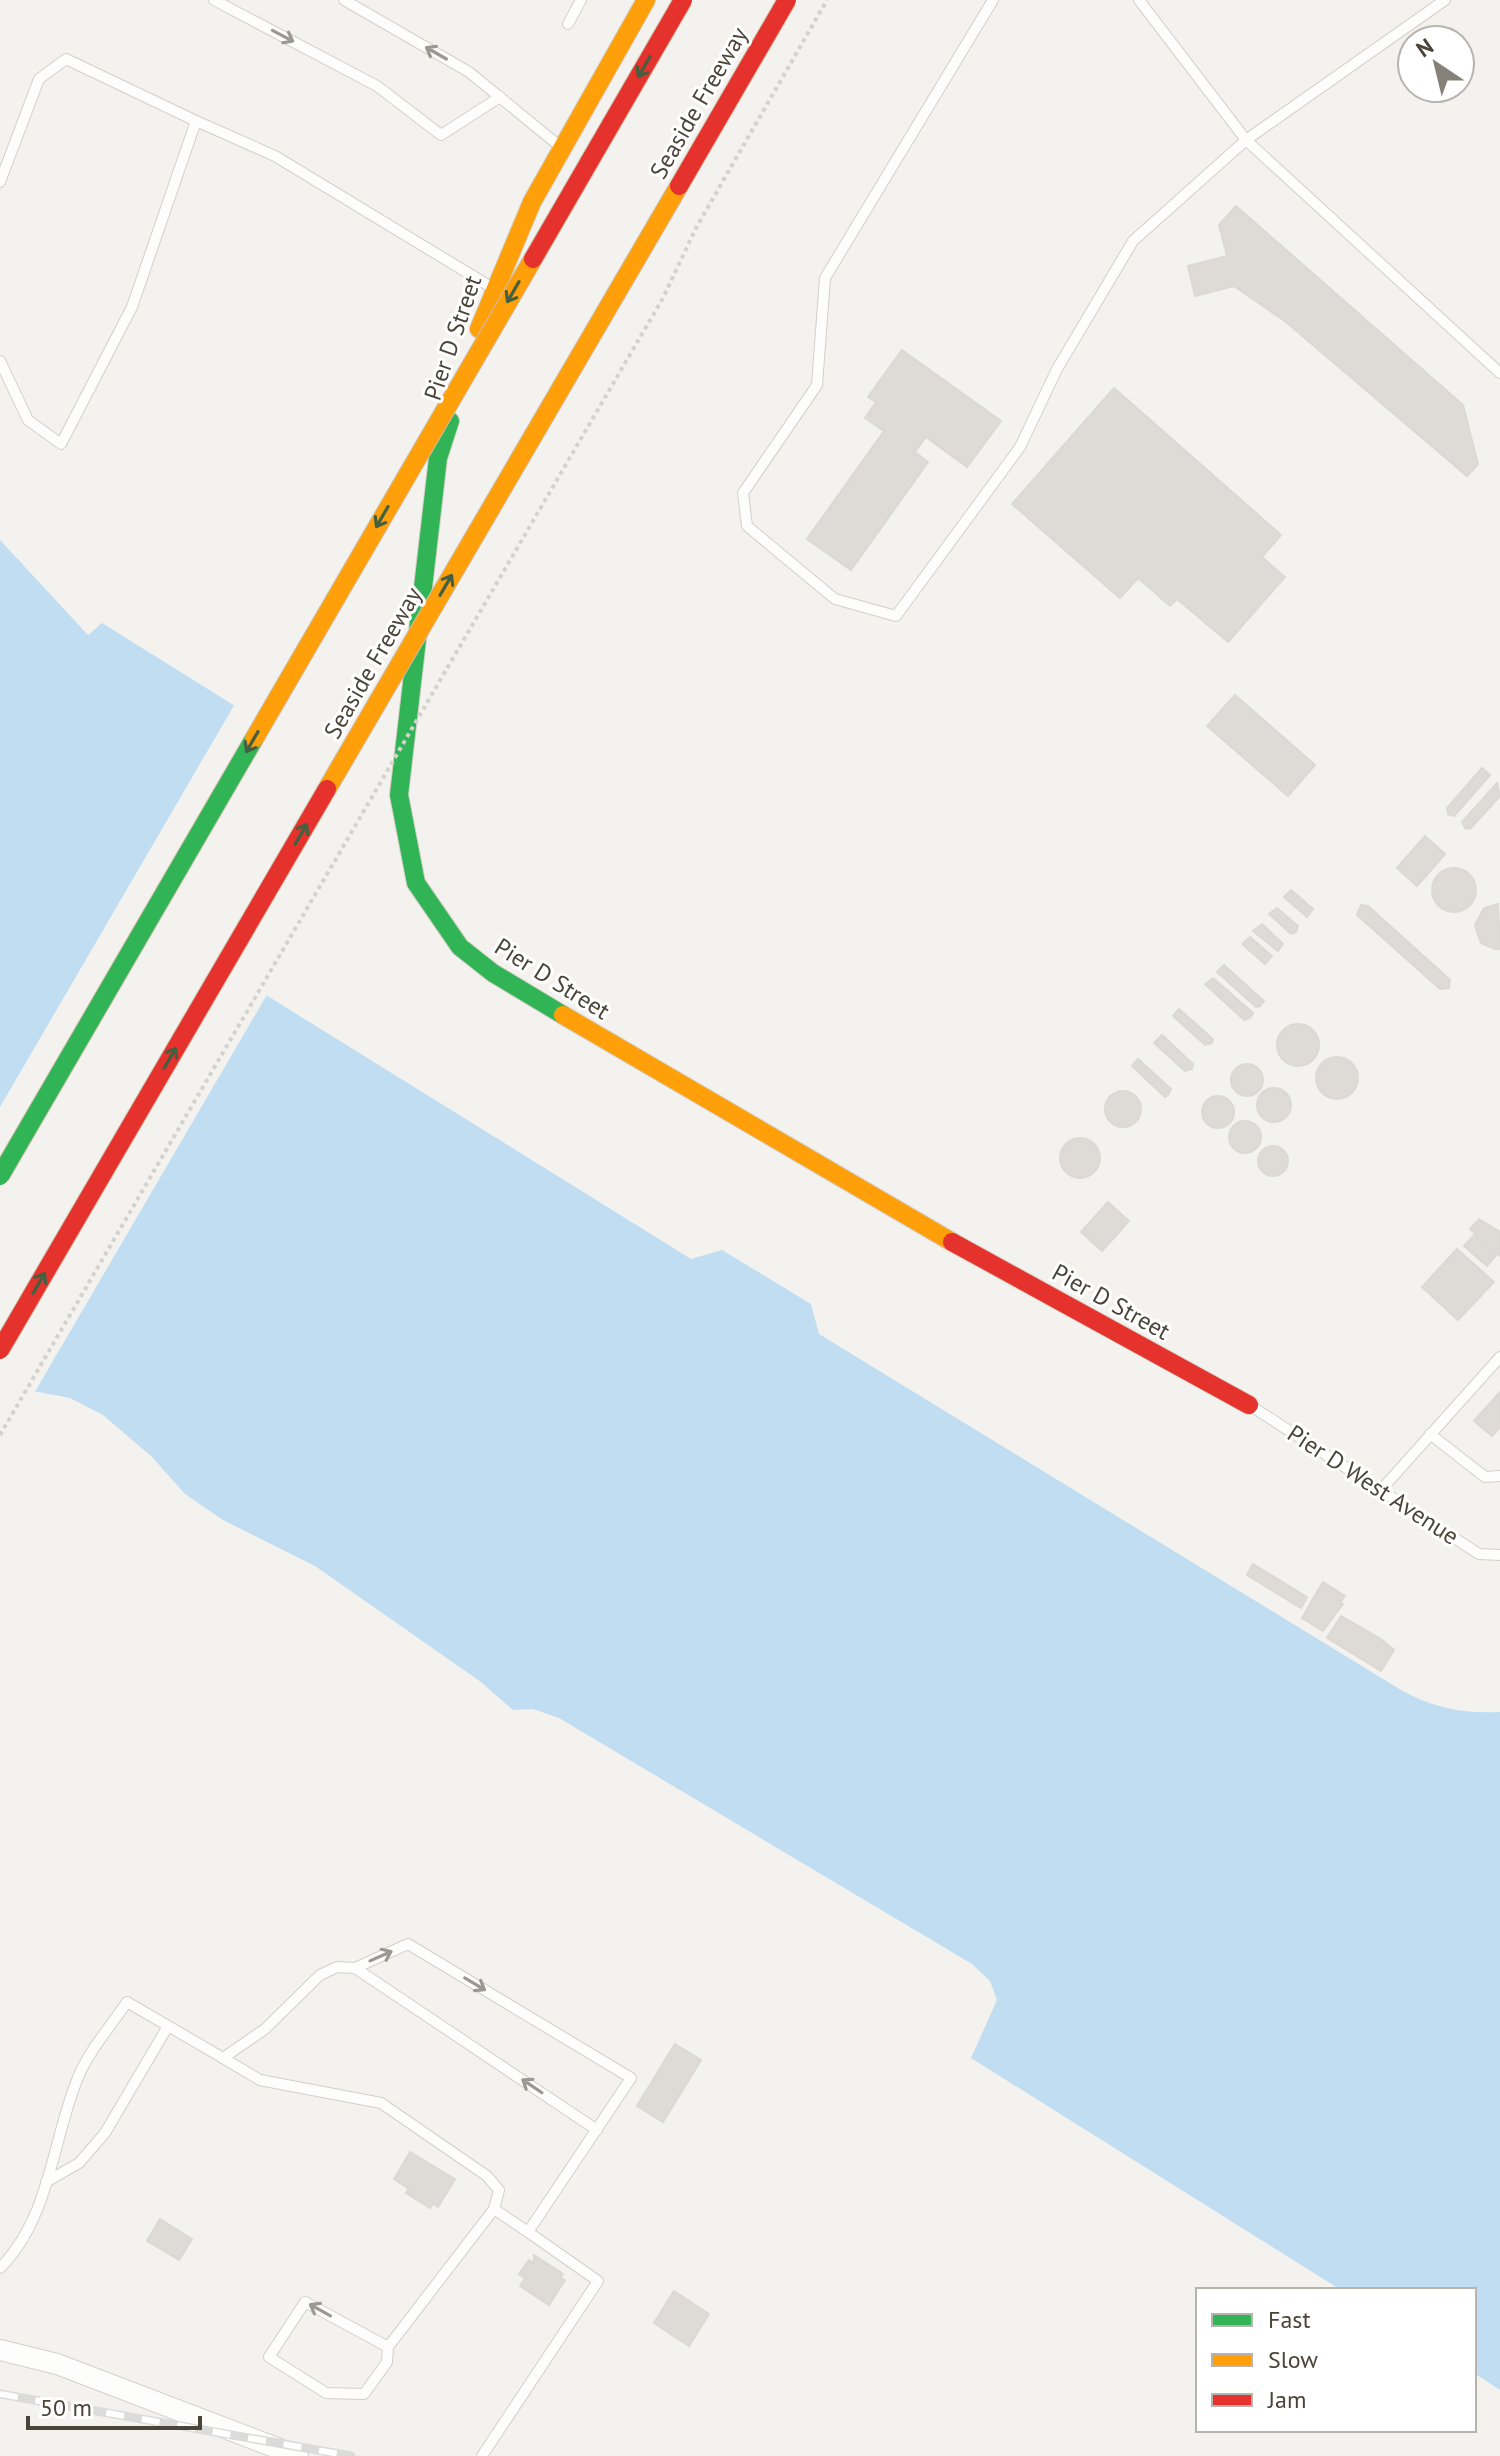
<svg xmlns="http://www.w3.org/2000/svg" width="1500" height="2456" viewBox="0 0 1500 2456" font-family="'PT Sans',sans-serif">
  <rect width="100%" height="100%" fill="#f4f2ee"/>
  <path fill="#c0ddf1" d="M 0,540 L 88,635 L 102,623 L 235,706 L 203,892 L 212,930 L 253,987 L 691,1259 L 722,1250 L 811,1304 L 819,1334 L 1401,1690 C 1433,1708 1464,1714 1500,1712 L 1500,2390 L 1474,2373 L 1474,2290 L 1341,2290 L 971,2058 L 997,2000 L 990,1981 L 972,1964 L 559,1718 L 533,1709 L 513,1710 L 481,1682 L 315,1566 L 223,1520 L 185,1494 L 152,1457 L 103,1415 L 70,1398 L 33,1391 L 0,1398 Z"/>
  <path fill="#f4f2ee" d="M 236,702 L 250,740 L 230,804 L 215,894 L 207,897 L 215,928 L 231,957 L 268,993 L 33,1395 L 0,1402 L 0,1107 Z"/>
  <g fill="#dedbd6" stroke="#dcd9d4" stroke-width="2">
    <path d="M 1236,206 L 1463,405 L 1478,464 L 1467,476 L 1286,322 L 1234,286 L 1195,296 L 1188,266 L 1227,256 L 1219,225 Z"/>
    <path d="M 902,350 L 1001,421 L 967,467 L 926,437 L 915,452 L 928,462 L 851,570 L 807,539 L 884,431 L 865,418 L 876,402 L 868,397 Z"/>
    <path d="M 1114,388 L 1281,535 L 1262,557 L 1285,577 L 1228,642 L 1177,599 L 1170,606 L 1138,578 L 1120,598 L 1012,504 Z"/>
    <path d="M 1235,695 L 1315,765 L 1288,796 L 1207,726 Z"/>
    <path d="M 1482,768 L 1490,775 L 1454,816 L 1448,814 L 1447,808 Z"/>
    <path d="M 1497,783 L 1500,796 L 1470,829 L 1465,828 L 1462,822 Z"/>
    <path d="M 1425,836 L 1445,854 L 1417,886 L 1397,868 Z"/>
    <circle cx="1454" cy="890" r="22"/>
    <path d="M 1291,890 L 1313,909 L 1307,917 L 1284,897 Z"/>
    <path d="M 1498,904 L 1500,949 L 1495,949 L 1481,943 L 1475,925 L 1484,908 Z"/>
    <path d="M 1361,905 L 1368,906 L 1450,980 L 1449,988 L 1440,989 L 1357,915 Z"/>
    <path d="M 1277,908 L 1298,926 L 1296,932 L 1291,934 L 1269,914 Z"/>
    <path d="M 1262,924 L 1283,944 L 1278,951 L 1253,931 Z"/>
    <path d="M 1250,937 L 1272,956 L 1265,964 L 1242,944 Z"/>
    <path d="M 1224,965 L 1264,1001 L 1260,1006 L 1256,1007 L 1217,972 Z"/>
    <path d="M 1213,978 L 1253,1013 L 1250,1018 L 1244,1020 L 1205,984 Z"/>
    <path d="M 1179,1009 L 1213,1039 L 1212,1043 L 1205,1045 L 1173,1016 Z"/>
    <circle cx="1298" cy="1045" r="21"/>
    <path d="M 1162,1035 L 1193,1064 L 1192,1069 L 1185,1071 L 1154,1043 Z"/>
    <circle cx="1337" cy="1078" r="21"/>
    <path d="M 1138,1059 L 1171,1089 L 1168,1095 L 1165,1097 L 1132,1066 Z"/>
    <circle cx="1247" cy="1080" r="16"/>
    <circle cx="1274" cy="1105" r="17"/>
    <circle cx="1123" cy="1109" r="18"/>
    <circle cx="1218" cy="1112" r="16"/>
    <circle cx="1245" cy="1137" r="16"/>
    <circle cx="1080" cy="1158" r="20"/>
    <circle cx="1273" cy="1161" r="15"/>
    <path d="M 1108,1202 L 1129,1221 L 1102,1251 L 1081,1232 Z"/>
    <path d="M 1479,1219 L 1500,1232 L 1500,1256 L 1470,1229 Z"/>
    <path d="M 1474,1235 L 1496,1255 L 1487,1266 L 1464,1246 Z"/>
    <path d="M 1457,1249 L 1494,1282 L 1458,1320 L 1422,1287 Z"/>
    <path d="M 1500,1392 L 1500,1427 L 1492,1436 L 1474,1421 Z"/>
    <path d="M 1253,1564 L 1307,1597 L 1301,1608 L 1247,1575 Z"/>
    <path d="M 1323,1582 L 1345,1596 L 1340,1603 L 1343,1604 L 1323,1631 L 1302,1618 Z"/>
    <path d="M 1341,1616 L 1381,1639 L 1394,1650 L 1381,1671 L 1327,1638 Z"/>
    <path d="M 675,2044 L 701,2060 L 663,2122 L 637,2106 Z"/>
    <path d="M 410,2152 L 455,2179 L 438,2207 L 433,2204 L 430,2208 L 406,2193 L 409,2189 L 394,2179 Z"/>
    <path d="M 160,2219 L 192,2239 L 179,2260 L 147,2241 Z"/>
    <path d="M 534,2255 L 563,2274 L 560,2277 L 565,2280 L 549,2305 L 520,2286 L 525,2278 L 519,2274 L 529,2260 L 534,2263 Z"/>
    <path d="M 674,2291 L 709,2314 L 689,2346 L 654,2323 Z"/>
  </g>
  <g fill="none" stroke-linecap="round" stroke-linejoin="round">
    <defs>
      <g id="lane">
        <path d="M 214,0 L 377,86 L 441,135 L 500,97"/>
        <path d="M 344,0 L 469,72 L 557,144"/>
        <path d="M 993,0 L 825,278 L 817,385 L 743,493 L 747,526 L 835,599 L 896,616 L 1020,447 L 1057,369 L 1133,241 L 1246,140 L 1445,0"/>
        <path d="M 1139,0 L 1246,140 L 1500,373"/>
        <path d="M 568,24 L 581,0"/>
        <path d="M 0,182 L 39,79 L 66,59 L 196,121"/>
        <path d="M 0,361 L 28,420 L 61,444 L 132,307 L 196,121 L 275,156 L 491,287"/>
        <path d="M 1251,1406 L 1479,1554 L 1500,1555"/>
        <path d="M 1430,1434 L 1485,1477 L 1500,1476"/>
        <path d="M 1381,1490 L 1500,1357"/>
        <path d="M 355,1968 L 597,2130"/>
        <path d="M 223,2058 L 260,2080 L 381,2103 L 487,2176 L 499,2190 L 494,2209 L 528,2232"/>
        <path d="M 46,2182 L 79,2163 L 105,2133 L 168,2026"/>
        <path d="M 0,2268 C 50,2218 52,2142 77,2080 C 87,2053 111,2026 127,2002 L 223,2058 L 265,2029 L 320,1975 L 337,1967 L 355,1968 L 408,1944 L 631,2078 L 528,2232 L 598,2281 L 482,2456"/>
        <path d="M 388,2347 L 305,2302 L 269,2357 L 326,2393 L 364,2394 L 387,2362 L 388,2347 L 494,2209"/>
      </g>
      <path id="street" d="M 0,2350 L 57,2364 L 298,2456"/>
      <path id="fast" d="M 450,421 L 438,458 L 399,795 L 416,883 L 460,947 L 493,973 L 563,1015"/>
      <g id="slow">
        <path d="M 479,329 L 532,202 L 646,0"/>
        <path d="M 563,1015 L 952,1242"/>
      </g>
      <path id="jam" d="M 952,1242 L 1249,1405"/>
    </defs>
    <use href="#lane" stroke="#d2d0cb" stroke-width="12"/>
    <use href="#street" stroke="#d2d0cb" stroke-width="22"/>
    <use href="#fast" stroke="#d3cfc5" stroke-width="20"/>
    <use href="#slow" stroke="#d3cfc5" stroke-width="20"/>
    <use href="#jam" stroke="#d3cfc5" stroke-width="20"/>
    <use href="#lane" stroke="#fdfdfc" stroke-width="10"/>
    <use href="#street" stroke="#fdfdfc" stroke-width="20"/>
    <use href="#fast" stroke="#30b455" stroke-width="18"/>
    <use href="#slow" stroke="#ff9f0a" stroke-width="18"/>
    <use href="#jam" stroke="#e5322d" stroke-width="18"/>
    <defs>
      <path id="rail" d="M 0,2394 L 351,2456"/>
    </defs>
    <use href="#rail" stroke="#dbdbda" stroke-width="9"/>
    <use href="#rail" stroke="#fff" stroke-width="6" stroke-dasharray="18" stroke-linecap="butt"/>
    <defs>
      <path id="fast-bridge" d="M 0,1176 L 254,739"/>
      <g id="slow-bridge">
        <path d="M 254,739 L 533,259"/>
        <path d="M 327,789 L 679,186"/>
      </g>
      <g id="jam-bridge">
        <path d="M 679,186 L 787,0"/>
        <path d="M 533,259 L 683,0"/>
        <path d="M 0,1350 L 327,789"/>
      </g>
    </defs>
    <use href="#fast-bridge" stroke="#ccbfa9" stroke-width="20" stroke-linecap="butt"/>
    <use href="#slow-bridge" stroke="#ccbfa9" stroke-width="20" stroke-linecap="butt"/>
    <use href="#jam-bridge" stroke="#ccbfa9" stroke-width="20" stroke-linecap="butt"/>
    <path stroke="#d3d2cc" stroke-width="4" stroke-dasharray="4 4" stroke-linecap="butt" d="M 0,1435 L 663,298 L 696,228 L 827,0"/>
    <use href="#fast-bridge" stroke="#30b455" stroke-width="18"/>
    <use href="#slow-bridge" stroke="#ff9f0a" stroke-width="18"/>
    <use href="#jam-bridge" stroke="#e5322d" stroke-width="18"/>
  </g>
  <defs><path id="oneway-shaft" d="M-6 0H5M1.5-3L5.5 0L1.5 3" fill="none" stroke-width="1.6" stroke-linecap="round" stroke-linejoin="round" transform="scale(2)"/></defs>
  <g stroke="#9b9791">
    <use href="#oneway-shaft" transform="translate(283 36) rotate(28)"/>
    <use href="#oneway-shaft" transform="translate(436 53) rotate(-150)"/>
    <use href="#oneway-shaft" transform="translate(381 1956) rotate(-24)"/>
    <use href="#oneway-shaft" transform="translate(475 1984) rotate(31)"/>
    <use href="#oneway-shaft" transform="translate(532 2086) rotate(-146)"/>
    <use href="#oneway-shaft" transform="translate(320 2310) rotate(-151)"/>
  </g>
  <g stroke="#446040">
    <use href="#oneway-shaft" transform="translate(644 67) rotate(120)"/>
    <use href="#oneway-shaft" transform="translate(513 292) rotate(120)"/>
    <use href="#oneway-shaft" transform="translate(382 517) rotate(120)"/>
    <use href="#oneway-shaft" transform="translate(446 585) rotate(-60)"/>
    <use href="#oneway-shaft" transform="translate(252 742) rotate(120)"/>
    <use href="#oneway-shaft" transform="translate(301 834) rotate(-60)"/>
    <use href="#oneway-shaft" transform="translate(170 1058) rotate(-60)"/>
    <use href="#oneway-shaft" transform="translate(39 1283) rotate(-60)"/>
  </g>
  <g text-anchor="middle" stroke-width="6" stroke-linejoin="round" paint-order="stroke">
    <g font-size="24" fill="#4b4439" stroke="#fff">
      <text transform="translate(699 103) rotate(-60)" y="8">Seaside Freeway</text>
      <text transform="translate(453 338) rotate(-71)" y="8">Pier D Street</text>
      <text transform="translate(373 663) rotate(-60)" y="8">Seaside Freeway</text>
      <text transform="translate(552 979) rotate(32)" y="8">Pier D Street</text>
      <text transform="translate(1111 1302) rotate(29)" y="8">Pier D Street</text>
      <text transform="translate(1373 1485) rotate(33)" y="8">Pier D West Avenue</text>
    </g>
  </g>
  <rect x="1196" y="2288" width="280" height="144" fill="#ffffff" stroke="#b7b4b0" stroke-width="2"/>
  <rect x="1212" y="2314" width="40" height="12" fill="#30b455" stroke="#b7b4b0" stroke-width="2"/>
  <text x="1268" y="2328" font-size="24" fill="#4b4439">Fast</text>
  <rect x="1212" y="2354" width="40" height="12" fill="#ff9f0a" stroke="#b7b4b0" stroke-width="2"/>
  <text x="1268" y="2368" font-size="24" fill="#4b4439">Slow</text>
  <rect x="1212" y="2394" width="40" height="12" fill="#e5322d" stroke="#b7b4b0" stroke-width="2"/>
  <text x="1268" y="2408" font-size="24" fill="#4b4439">Jam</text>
  <g transform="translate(1436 64) rotate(325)"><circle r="38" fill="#ffffff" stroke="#b7b4b0" stroke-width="2"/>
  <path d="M0-6L14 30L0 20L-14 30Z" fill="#868178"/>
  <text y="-12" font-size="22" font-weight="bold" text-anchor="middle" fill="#4b4439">N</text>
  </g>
  <path d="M28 2416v12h172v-12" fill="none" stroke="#4b4439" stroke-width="4"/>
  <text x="40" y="2416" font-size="24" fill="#4b4439" stroke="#ffffff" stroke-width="6" paint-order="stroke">50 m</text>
</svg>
